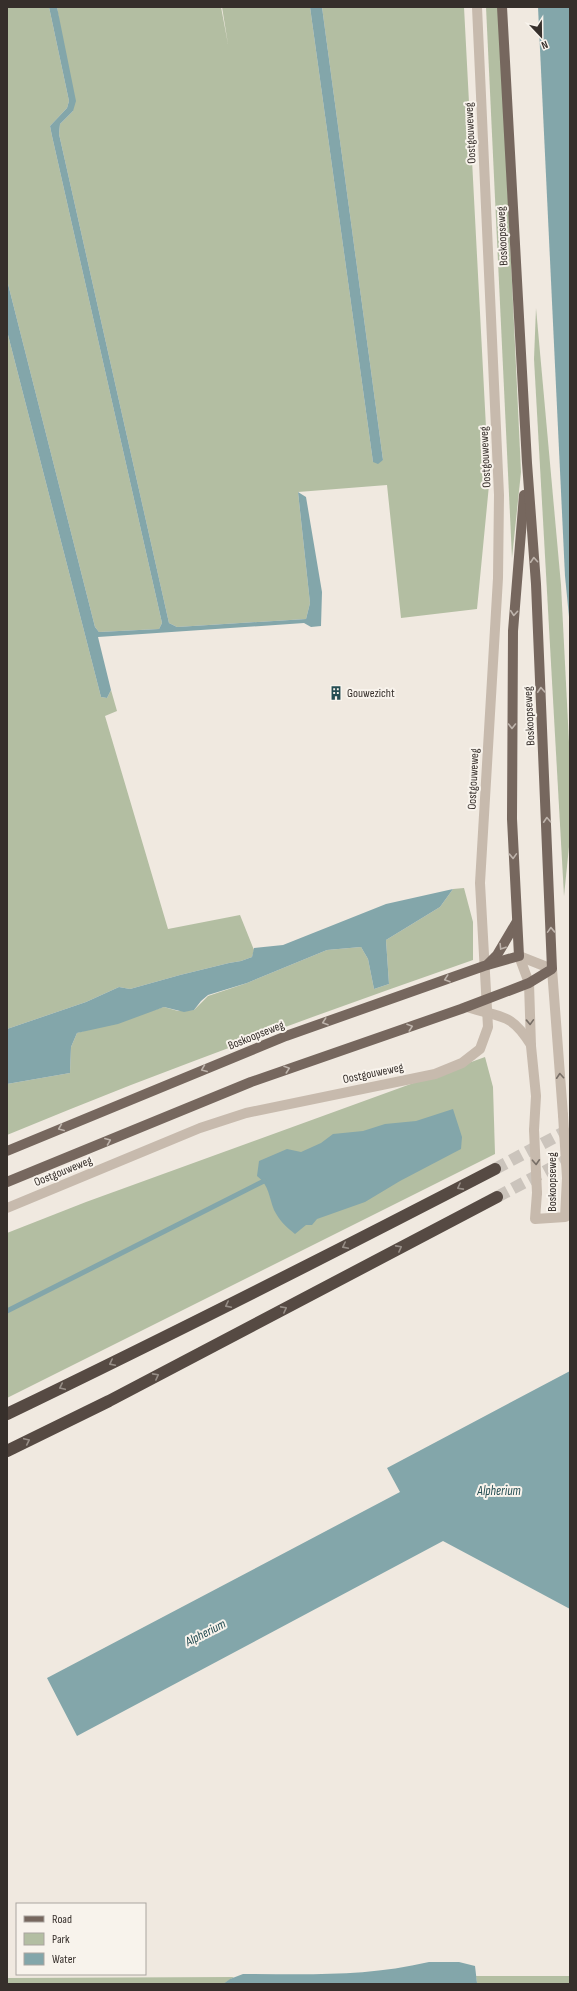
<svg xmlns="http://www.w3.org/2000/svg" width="577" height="1991" viewBox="0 0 577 1991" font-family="'Sofia Sans Condensed',sans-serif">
  <rect width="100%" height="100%" fill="#f0e9e0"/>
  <g fill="#b3bea2">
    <path d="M 7,7 L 49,7 L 69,101 L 67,108 L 50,126 L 52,136 L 162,623 L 159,629 L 99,632 L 95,627 L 7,280 Z"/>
    <path d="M 57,7 L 221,7 L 228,44 L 222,7 L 310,7 L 373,462 L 383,460 L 322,7 L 464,7 L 489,485 L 477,609 L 401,618 L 387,485 L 298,492 L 310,603 L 306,619 L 177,627 L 169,623 L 59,134 L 60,124 L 73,111 Z"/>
    <path d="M 486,7 L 499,7 L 521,472 L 512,558 Z"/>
    <path d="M 536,308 L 561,585 L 570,762 L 570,837 L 564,896 L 534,359 Z"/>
    <path d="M 7,331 L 101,697 L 107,698 L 111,690 L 117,711 L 105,716 L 168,929 L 240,915 L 254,950 L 252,957 L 241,961 L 229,963 L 180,975 L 130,989 L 119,987 L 86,1002 L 7,1029 Z"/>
    <path d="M 464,888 L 473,922 L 473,960 C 316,1015 160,1071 7,1135 L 7,1084 L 70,1073 L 71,1047 L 77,1033 L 164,1007 L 178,1011 L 194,1010 L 208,996 L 247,983 L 327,950 L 361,947 L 368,959 L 374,989 L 389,984 L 386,940 L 440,907 L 453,889 Z"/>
    <path d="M 485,1057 L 493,1087 L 495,1154 L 7,1398 L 7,1233 L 86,1202 Z"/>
    <path d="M 476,1976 L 570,1976 L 570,1984 L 472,1984 L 477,1983 Z"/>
    <path d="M 234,1977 L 223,1984 L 7,1984 L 7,1978 Z"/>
  </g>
  <g fill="#83a6aa">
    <path d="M 49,7 L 57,7 L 76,101 L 73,111 L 60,124 L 59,134 L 169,623 L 177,627 L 306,619 L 310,603 L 298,492 L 306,497 L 322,592 L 321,626 L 311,627 L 304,623 L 98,637 L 111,690 L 107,698 L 101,697 L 7,331 L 7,280 L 95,627 L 99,632 L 159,629 L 162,623 L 52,136 L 50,126 L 67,108 L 69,101 Z"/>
    <path d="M 310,7 L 322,7 L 383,460 L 378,464 L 373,462 Z"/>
    <path d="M 538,7 L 570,7 L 570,627 L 565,576 Z"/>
    <path d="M 453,889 L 440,907 L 386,940 L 389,984 L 374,989 L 368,959 L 361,947 L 327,950 L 247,983 L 208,995 L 201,1001 L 194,1010 L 184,1012 L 164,1007 L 118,1024 L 77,1033 L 71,1047 L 70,1073 L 7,1084 L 7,1029 L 86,1002 L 119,987 L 130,989 L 180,975 L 229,963 L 241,961 L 252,957 L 254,948 L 283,945 L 386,904 Z"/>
    <path d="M 453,1109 L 462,1137 L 461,1149 L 400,1181 L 365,1202 L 317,1219 L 312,1225 L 306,1225 L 295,1234 C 286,1227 279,1220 274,1210 C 269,1197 269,1185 257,1176 L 259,1161 L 287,1149 L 301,1152 L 321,1143 L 333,1134 L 363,1131 L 385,1124 L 416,1121 Z"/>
    <path d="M 570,1371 L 570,1609 L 443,1541 L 77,1736 L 47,1678 L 400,1492 L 387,1468 Z"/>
    <path d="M 429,1962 L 459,1962 L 475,1966 L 477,1983 L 223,1984 L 230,1979 L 243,1974 C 308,1974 365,1977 429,1962 Z"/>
  </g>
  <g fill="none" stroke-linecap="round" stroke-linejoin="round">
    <path stroke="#83a6aa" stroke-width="5" d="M 7,1311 L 264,1181"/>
    <g stroke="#cbc4bc" stroke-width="12" stroke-dasharray="12 6" stroke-linecap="butt">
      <path d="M 495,1169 L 570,1129"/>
      <path d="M 497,1197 L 570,1158"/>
    </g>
    <g stroke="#c7baad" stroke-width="10">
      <path d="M 519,956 L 552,969 L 563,1115"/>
      <path d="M 519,956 L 529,983 L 531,1046 L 536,1096 L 534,1130"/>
      <path d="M 467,1007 C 501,1018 511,1012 531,1045"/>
      <path d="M 537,1193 L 535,1219 L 565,1217 L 567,1178"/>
      <path d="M 7,1208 L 200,1128 L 246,1113 L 435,1074 L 462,1063 L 480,1049 L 488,1027 L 480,883 L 498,578 L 499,495 L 477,7"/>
    </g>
    <g stroke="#76675e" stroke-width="10">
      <path d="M 488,964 L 497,955 L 516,923"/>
      <path d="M 7,1151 L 286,1036 L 484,966 L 519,956 L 512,819 L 513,631 L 524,495"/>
      <path d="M 7,1182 L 251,1082 L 461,1009 L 529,983 L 552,969 L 536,584 L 527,463 L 502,7"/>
    </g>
    <g stroke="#564a43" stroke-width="12">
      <path d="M 7,1414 C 171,1335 333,1253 495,1169"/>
      <path d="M 7,1451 L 109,1401 L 497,1197"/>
    </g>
    <g stroke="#c7baad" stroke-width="10">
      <path d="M 563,1115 L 567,1178"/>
      <path d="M 534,1130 L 537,1193"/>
    </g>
  </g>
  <defs><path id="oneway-chevron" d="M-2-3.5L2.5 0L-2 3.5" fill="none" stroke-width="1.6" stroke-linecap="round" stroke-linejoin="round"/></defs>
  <g stroke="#beb4ac">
    <use href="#oneway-chevron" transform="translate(534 560) rotate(-94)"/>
    <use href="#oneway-chevron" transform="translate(514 613) rotate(95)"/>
    <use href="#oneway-chevron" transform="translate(541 690) rotate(-93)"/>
    <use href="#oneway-chevron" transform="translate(512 726) rotate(90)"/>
    <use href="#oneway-chevron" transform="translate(547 820) rotate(-93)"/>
    <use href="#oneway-chevron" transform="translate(513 856) rotate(88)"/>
    <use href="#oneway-chevron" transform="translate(551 930) rotate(-92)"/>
    <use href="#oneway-chevron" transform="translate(502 947) rotate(122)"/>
    <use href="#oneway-chevron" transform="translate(447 979) rotate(161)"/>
    <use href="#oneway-chevron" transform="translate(325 1022) rotate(161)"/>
    <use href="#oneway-chevron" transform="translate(410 1027) rotate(-19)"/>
    <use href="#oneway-chevron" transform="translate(204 1069) rotate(158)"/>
    <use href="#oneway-chevron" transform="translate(287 1069) rotate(-19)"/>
    <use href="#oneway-chevron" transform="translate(61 1128) rotate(157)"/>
    <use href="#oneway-chevron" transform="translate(108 1141) rotate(-22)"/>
  </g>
  <g stroke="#776e66">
    <use href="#oneway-chevron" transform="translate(530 1022) rotate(88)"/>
    <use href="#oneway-chevron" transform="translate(560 1076) rotate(-94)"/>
    <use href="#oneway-chevron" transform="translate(536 1162) rotate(87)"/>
  </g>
  <g stroke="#978e87">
    <use href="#oneway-chevron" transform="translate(460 1187) rotate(152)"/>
    <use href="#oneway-chevron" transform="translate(345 1246) rotate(153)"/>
    <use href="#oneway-chevron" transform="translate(399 1248) rotate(-28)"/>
    <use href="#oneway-chevron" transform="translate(228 1305) rotate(153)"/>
    <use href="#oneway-chevron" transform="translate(284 1309) rotate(-28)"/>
    <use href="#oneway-chevron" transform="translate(112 1363) rotate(153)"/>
    <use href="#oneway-chevron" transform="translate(156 1376) rotate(-28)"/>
    <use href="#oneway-chevron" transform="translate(62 1387) rotate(155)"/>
    <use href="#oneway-chevron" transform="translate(27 1441) rotate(-25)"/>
  </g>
  <defs>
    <symbol id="building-bare" viewBox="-9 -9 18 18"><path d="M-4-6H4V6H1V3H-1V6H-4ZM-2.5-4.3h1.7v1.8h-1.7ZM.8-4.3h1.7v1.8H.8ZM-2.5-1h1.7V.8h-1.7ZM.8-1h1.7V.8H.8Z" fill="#254e53" stroke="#f8f3ec" stroke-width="2.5" paint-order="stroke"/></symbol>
  </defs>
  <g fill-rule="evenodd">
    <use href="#building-bare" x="326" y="683" width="20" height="20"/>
  </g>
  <g text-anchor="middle" stroke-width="4" stroke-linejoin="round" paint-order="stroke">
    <g font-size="12" fill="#362f2b" stroke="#f8f3ec">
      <text transform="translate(470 133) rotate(-93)" y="4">Oostgouweweg</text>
      <text transform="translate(502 236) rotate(-93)" y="4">Boskoopseweg</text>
      <text transform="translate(485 457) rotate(-93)" y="4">Oostgouweweg</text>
      <text transform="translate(529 716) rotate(-93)" y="4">Boskoopseweg</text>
      <text transform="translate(473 779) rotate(-87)" y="4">Oostgouweweg</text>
      <text transform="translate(256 1035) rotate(-22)" y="4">Boskoopseweg</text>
      <text transform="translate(373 1073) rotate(-12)" y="4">Oostgouweweg</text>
      <text transform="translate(63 1171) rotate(-22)" y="4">Oostgouweweg</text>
      <text transform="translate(552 1182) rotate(-90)" y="4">Boskoopseweg</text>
    </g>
    <g font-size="12" fill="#362f2b" stroke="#f8f3ec" text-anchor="start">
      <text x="347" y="697">Gouwezicht</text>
    </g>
    <g font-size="13" font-style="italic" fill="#254e53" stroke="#f8f3ec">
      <text x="499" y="1495">Alpherium</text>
      <text transform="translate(205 1632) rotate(-27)" y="5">Alpherium</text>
    </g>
  </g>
  <rect width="577" height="1991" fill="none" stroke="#362f2b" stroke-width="16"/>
  <rect x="16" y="1903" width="130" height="72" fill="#f8f3ec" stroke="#aaa59f"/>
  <rect x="24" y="1916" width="20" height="6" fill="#76675e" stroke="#aaa59f"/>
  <text x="52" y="1923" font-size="12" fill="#362f2b">Road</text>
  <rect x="24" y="1933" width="20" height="12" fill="#b3bea2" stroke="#aaa59f"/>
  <text x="52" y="1943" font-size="12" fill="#362f2b">Park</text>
  <rect x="24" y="1953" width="20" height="12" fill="#83a6aa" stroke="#aaa59f"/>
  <text x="52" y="1963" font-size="12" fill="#362f2b">Water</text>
  <g transform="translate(541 36) rotate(158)" stroke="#f8f3ec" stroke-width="3" paint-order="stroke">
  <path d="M0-3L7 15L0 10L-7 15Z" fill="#362f2b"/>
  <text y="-6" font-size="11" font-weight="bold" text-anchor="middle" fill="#362f2b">N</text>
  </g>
</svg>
